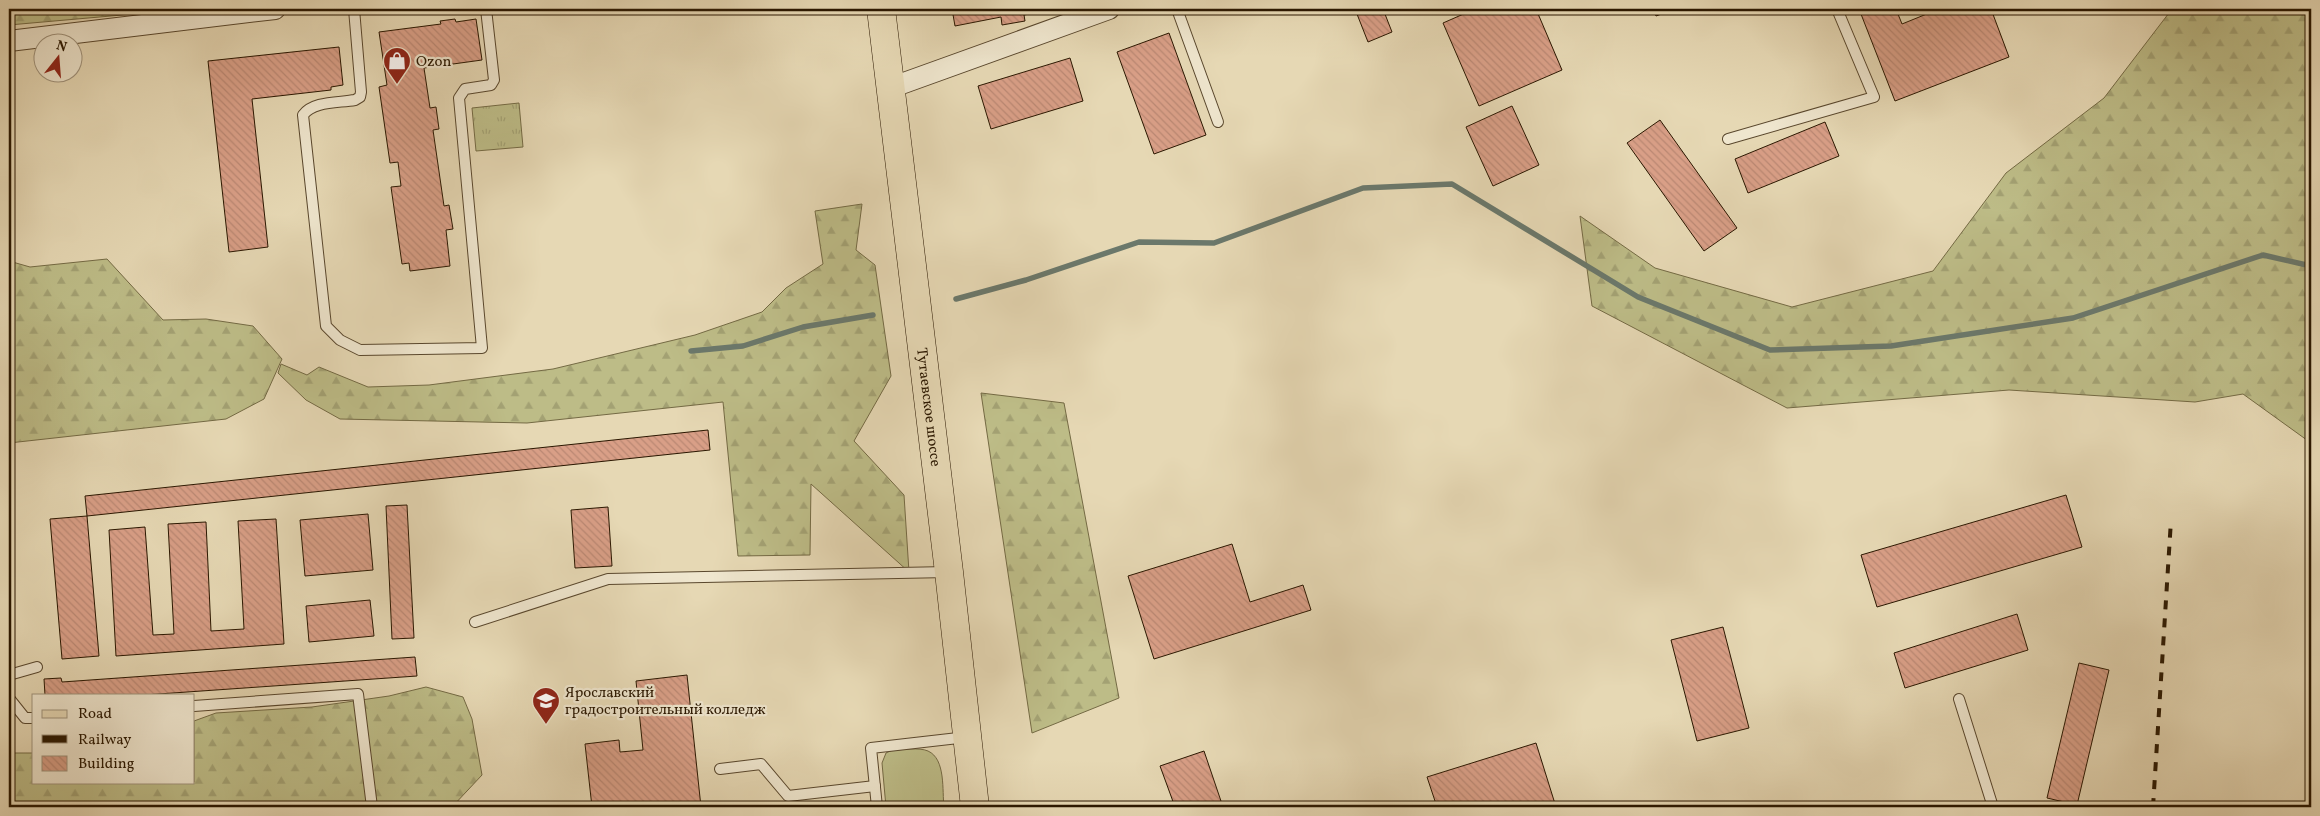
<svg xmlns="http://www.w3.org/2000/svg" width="2320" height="816" viewBox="0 0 2320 816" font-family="Vollkorn,serif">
  <defs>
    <pattern id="forest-firs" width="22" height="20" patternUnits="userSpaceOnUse" patternTransform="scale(1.25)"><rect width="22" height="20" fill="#bdbc87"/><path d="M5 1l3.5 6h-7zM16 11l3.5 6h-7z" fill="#a3a173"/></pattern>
    <pattern id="park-tufts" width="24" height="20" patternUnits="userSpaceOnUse" patternTransform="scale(1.25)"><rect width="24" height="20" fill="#bdbc87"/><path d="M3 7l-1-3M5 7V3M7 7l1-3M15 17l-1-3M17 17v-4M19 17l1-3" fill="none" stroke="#a3a173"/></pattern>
    <pattern id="building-back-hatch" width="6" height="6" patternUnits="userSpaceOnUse" patternTransform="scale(1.25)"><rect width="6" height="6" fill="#d99f87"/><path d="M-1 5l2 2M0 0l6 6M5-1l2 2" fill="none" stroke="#ba8873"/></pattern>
  </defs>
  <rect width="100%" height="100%" fill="#e6d8b4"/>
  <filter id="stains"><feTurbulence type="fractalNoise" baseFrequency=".004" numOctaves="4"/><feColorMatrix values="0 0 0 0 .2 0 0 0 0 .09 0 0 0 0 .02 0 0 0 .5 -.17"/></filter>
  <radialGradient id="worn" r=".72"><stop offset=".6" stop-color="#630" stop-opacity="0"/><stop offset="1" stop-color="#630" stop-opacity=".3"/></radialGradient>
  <path fill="#bdbc87" stroke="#746a44" d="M 892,750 C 902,750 919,747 928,751 C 946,759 942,791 944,807 L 886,807 L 882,763 L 886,753 Z"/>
  <g fill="url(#forest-firs)" stroke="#746a44">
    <path d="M 9,9 L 190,9 L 9,25 Z"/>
    <path d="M 2172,9 L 2311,9 L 2311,443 L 2243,394 L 2195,402 L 2009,390 L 1787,408 L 1592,306 L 1580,216 L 1655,268 L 1792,307 L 1933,271 L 2006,173 L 2104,98 Z"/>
    <path d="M 862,204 L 856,250 L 875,265 L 891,376 L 854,441 L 904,495 L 909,572 L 811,484 L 810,555 L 738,556 L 723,402 L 527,423 L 340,419 L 306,400 L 278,373 L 281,364 L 307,375 L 319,367 L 368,387 L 429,385 L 553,369 L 695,335 L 762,312 L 786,288 L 823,264 L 815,211 Z"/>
    <path d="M 107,259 L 163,320 L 206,319 L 253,326 L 282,359 L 264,399 L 226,419 L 9,443 L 9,384 L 13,378 L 9,376 L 9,261 L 30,267 Z"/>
    <path d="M 981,393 L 1064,403 L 1119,698 L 1032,733 Z"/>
    <path d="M 426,687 L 463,697 L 472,719 L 482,775 L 452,807 L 9,807 L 9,753 L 34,753 L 34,782 L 194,782 L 194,721 L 216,713 L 312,707 L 389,696 Z"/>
  </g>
  <path fill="url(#park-tufts)" stroke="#746a44" d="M 519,103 L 523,147 L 476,151 L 472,108 Z"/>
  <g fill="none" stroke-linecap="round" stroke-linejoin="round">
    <g stroke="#6b786b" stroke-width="5.5">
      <path d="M 956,299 L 1026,280 L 1139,242 L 1214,243 L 1363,188 L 1452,184 L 1638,297 L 1770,350 L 1891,346 L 2073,318 L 2263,255 L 2311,266"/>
      <path d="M 691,351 L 743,346 L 803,327 L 873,315"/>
    </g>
  </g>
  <g fill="url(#building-back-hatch)" stroke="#2a1700">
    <path d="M 952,9 L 1057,9 L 1024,15 L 1025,21 L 1002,25 L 1001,17 L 955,26 Z"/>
    <path d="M 1355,9 L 1383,9 L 1392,32 L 1368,42 Z"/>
    <path d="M 1475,9 L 1536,9 L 1562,70 L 1479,106 L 1443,23 Z"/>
    <path d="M 1653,9 L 1675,9 L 1656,16 Z"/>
    <path d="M 1859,9 L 1896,9 L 1902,24 L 1939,9 L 1991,9 L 2009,57 L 1895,101 Z"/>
    <path d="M 455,19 L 456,22 L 476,19 L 482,60 L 424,68 L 430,108 L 436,107 L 439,129 L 433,130 L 444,206 L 449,205 L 453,229 L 446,230 L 450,266 L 410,271 L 409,263 L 402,264 L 391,187 L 401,186 L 398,162 L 390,163 L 379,87 L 387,85 L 379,32 L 441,24 L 440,21 Z"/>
    <path d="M 1169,33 L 1206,135 L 1154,154 L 1117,52 Z"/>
    <path d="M 339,47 L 343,85 L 331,87 L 331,90 L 252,99 L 268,247 L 229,252 L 208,61 Z"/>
    <path d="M 1070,58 L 1083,101 L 991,129 L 978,86 Z"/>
    <path d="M 1512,106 L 1539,165 L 1493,186 L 1466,127 Z"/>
    <path d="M 1660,120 L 1737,228 L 1704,251 L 1627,143 Z"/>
    <path d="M 1825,122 L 1839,156 L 1748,193 L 1735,159 Z"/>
    <path d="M 708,430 L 710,450 L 87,516 L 85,496 Z"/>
    <path d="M 2066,495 L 2082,547 L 1877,607 L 1861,555 Z"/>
    <path d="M 407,505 L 414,638 L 392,639 L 386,506 Z"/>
    <path d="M 608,507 L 612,566 L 575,568 L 571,510 Z"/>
    <path d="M 368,514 L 373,570 L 305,576 L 300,520 Z"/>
    <path d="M 87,516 L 99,656 L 62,659 L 50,519 Z"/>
    <path d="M 276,519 L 284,644 L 116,656 L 109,530 L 145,527 L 153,635 L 174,634 L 168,524 L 206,522 L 211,631 L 244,629 L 238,521 Z"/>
    <path d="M 1232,544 L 1250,602 L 1303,585 L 1311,610 L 1154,659 L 1128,576 Z"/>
    <path d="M 370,600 L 374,636 L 309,642 L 306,606 Z"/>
    <path d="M 2017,614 L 2028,650 L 1905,688 L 1894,653 Z"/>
    <path d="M 1723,627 L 1749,728 L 1697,741 L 1671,640 Z"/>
    <path d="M 415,657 L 417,676 L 144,695 L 45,695 L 44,679 L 61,678 L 62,682 Z"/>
    <path d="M 2079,663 L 2109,670 L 2077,805 L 2047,798 Z"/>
    <path d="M 687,675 L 701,807 L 592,807 L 585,744 L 619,740 L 620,752 L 643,750 L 636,681 Z"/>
    <path d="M 1536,743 L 1556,807 L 1437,807 L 1427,777 Z"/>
    <path d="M 1204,751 L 1223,807 L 1175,807 L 1160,766 Z"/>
  </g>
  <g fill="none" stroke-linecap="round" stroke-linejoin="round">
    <defs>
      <g id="lane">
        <path d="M 354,9 L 361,92 L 360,97 L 355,100 C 338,103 313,101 303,115 L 326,326 L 340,340 L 360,350 L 482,348 L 459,98 L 465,89 L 491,85 L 494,80 L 486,9"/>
        <path d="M 1177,9 L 1218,122"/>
        <path d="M 1728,139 L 1874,97 L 1837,9"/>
        <path d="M 475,622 L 608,579 L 948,572"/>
        <path d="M 9,675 L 37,667"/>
        <path d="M 9,698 L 25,718 L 34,718"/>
        <path d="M 1959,699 L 1993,807"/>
        <path d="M 194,706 L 358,694 L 372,807"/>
        <path d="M 720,769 L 761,764 L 788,796 L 875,786"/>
        <path d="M 877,807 L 871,748 L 967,737"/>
      </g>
      <g id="street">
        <path d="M 9,41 L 275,9"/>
        <path d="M 890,88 L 1109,9"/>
      </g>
      <g id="primary">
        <path id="s1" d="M 881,9 L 949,572 L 975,807"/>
      </g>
    </defs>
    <use href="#lane" stroke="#59472d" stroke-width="12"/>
    <use href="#street" stroke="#59472d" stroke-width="22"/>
    <use href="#primary" stroke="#2a1700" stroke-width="29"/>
    <use href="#lane" stroke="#efe6ce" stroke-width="10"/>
    <use href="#street" stroke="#efe6ce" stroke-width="20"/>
    <use href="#primary" stroke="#e6d8b4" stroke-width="28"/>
    <path stroke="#2a1700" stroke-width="4" stroke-dasharray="9 9" stroke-linecap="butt" d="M 2153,807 L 2171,520"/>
  </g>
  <defs>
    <symbol id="shop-pin" viewBox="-11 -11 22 30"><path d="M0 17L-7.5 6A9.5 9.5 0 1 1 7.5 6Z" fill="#8f2418" stroke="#efe6ce"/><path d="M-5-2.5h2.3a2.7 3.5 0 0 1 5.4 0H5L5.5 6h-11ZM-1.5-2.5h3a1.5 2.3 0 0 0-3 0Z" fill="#fff"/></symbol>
    <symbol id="university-pin" viewBox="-11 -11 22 30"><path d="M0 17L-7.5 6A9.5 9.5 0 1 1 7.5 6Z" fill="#8f2418" stroke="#efe6ce"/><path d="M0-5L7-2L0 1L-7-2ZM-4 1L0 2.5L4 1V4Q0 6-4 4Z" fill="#fff"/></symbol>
  </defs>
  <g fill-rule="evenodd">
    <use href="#shop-pin" x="381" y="45" width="32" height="43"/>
    <use href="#university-pin" x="530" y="685" width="32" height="43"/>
  </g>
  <g text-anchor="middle" stroke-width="4.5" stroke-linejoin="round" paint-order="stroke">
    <g font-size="15" fill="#2a1700" stroke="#efe6ce" text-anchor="start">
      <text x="416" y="66">Ozon</text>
      <text x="565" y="697">Ярославский<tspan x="565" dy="17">градостроительный колледж</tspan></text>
    </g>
    <g font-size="15" fill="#2a1700" stroke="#efe6ce">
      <text dy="5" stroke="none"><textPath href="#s1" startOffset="401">Тутаевское шоссе</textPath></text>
    </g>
  </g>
  <rect width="2320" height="816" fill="none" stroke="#e6d8b4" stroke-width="30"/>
  <rect x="10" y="10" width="2300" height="796" fill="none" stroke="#2a1700" stroke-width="2.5"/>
  <rect x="15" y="15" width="2290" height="786" fill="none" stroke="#2a1700"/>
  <rect x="32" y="694" width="162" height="90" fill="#efe6ce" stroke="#a0937c"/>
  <rect x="42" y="710" width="25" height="8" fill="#e6d8b4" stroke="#a0937c"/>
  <text x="78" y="718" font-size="15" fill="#2a1700">Road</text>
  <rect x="42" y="735" width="25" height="8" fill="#2a1700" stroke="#a0937c"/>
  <text x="78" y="744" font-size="15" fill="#2a1700">Railway</text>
  <rect x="42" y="756" width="25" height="15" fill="url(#building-back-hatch)" stroke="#a0937c"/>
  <text x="78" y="768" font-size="15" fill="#2a1700">Building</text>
  <g transform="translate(58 58) rotate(17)"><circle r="24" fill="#efe6ce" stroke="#a0937c"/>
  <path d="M0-4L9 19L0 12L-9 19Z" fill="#8f2418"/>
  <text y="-8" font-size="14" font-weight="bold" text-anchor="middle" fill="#2a1700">N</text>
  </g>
  <rect width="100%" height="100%" filter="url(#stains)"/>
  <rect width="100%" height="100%" fill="url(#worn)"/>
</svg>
